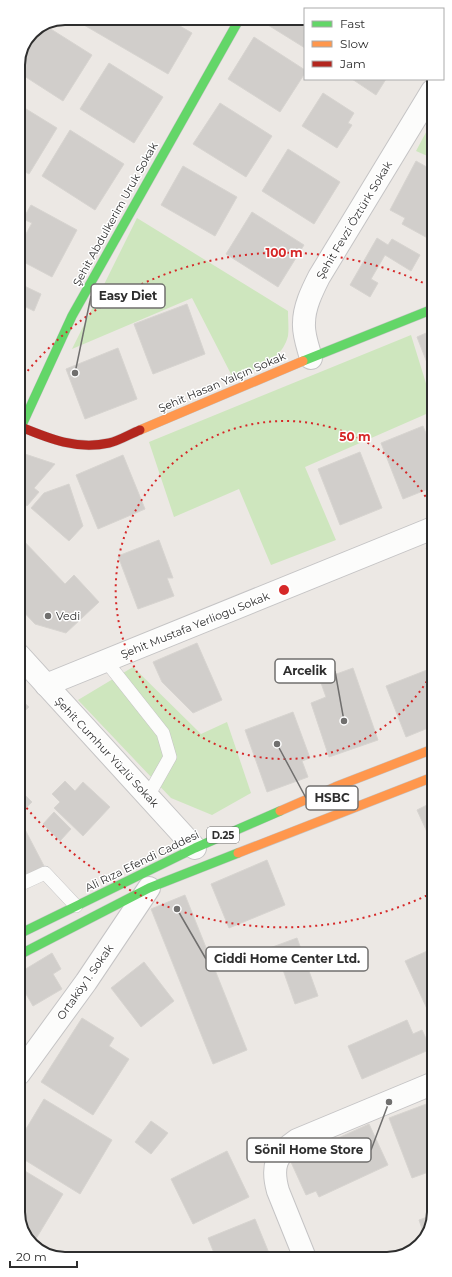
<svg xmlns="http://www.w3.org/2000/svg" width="452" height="1277" viewBox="0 0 452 1277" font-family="Montserrat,sans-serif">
  <rect width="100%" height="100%" fill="#ece8e4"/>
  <g fill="#cee6be">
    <path d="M 432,121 L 432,158 L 416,151 Z"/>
    <path d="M 137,218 L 288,311 C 288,319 289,329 288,336 C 282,361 253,370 233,378 L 192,298 L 72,349 Z"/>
    <path d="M 411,335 L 433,406 L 433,411 L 305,467 L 336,540 L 271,565 L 239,489 L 174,517 L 149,442 Z"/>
    <path d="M 133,667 L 201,734 L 227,722 L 251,793 L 212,815 L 171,798 L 78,700 Z"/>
  </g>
  <g fill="#d1cecb" stroke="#d7d4d0">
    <path d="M 72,18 L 166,18 L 192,33 L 168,74 Z"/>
    <path d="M 273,18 L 305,18 L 305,48 L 268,25 Z"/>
    <path d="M 46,26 L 92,55 L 63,101 L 18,72 L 18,62 L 32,32 Z"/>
    <path d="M 254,37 L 305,70 L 305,73 L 280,112 L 228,79 Z"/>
    <path d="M 109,63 L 163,97 L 134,143 L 80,109 Z"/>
    <path d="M 352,79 L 386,79 L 376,95 Z"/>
    <path d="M 323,93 L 354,113 L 348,123 L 352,125 L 337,148 L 302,126 Z"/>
    <path d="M 220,103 L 272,136 L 246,177 L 193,144 Z"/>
    <path d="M 18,104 L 57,128 L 29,174 L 18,168 Z"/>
    <path d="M 70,130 L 124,164 L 95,210 L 42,176 Z"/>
    <path d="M 288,149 L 340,182 L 314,224 L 262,191 Z"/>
    <path d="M 416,161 L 432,170 L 433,241 L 402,224 L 405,218 L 390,210 Z"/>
    <path d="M 183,166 L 237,197 L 215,236 L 161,205 Z"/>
    <path d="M 31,205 L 77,230 L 52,277 L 18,259 L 18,242 L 21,243 L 32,223 L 23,219 Z"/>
    <path d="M 252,212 L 304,245 L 278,287 L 226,254 Z"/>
    <path d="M 377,238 L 388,245 L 392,239 L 420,255 L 411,271 L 385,255 L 371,279 L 378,283 L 370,297 L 350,285 Z"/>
    <path d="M 18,283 L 41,294 L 34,311 L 26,307 L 18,322 Z"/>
    <path d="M 187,304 L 205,354 L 153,374 L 134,324 Z"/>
    <path d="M 433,330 L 433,378 L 417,337 Z"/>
    <path d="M 118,348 L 137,399 L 85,419 L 66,369 Z"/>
    <path d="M 423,426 L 433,451 L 433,487 L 403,499 L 381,443 Z"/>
    <path d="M 19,452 L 55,464 L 34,488 L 39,492 L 27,506 L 19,499 Z"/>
    <path d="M 360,452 L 382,508 L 340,525 L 318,469 Z"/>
    <path d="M 123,455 L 145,509 L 98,529 L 76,475 Z"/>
    <path d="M 69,484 L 83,526 L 69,541 L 31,508 L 44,493 Z"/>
    <path d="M 19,536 L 65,584 L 74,575 L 99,602 L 66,633 L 35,624 L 19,607 Z"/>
    <path d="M 159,540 L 173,578 L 167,578 L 174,596 L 138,609 L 118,556 Z"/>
    <path d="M 433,545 L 433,568 L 426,548 Z"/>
    <path d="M 197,643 L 222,700 L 193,713 L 162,682 L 153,662 Z"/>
    <path d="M 353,668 L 378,740 L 329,757 L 311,703 L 326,697 L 320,680 Z"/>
    <path d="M 427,670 L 433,684 L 433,726 L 406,737 L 386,686 Z"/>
    <path d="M 19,698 L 29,707 L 19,717 Z"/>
    <path d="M 293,712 L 310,758 L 302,761 L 308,777 L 267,792 L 245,730 Z"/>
    <path d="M 65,781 L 75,791 L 83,782 L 110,807 L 83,836 L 54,808 L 60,802 L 52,794 Z"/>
    <path d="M 24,794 L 32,802 L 25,809 L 19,803 L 19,799 Z"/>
    <path d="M 433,802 L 433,845 L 417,810 Z"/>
    <path d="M 54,812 L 71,829 L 60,841 L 43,824 Z"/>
    <path d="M 19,818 L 44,866 L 19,879 Z"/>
    <path d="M 267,860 L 285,905 L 229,928 L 211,884 Z"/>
    <path d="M 185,895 L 247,1050 L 213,1064 L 151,909 Z"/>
    <path d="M 297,938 L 318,996 L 295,1004 L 281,964 L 265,970 L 259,952 Z"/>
    <path d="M 434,948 L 434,1024 L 405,961 Z"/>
    <path d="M 52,953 L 61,969 L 53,974 L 62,989 L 33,1006 L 19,982 L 19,973 Z"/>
    <path d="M 144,962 L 174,1001 L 141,1027 L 111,988 Z"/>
    <path d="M 82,1018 L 114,1038 L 109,1046 L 129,1059 L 93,1115 L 41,1082 Z"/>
    <path d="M 407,1020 L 413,1034 L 422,1030 L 431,1049 L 362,1079 L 348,1046 Z"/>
    <path d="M 44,1099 L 112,1140 L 80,1194 L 20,1157 L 20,1139 Z"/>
    <path d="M 429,1103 L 434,1115 L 434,1170 L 412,1178 L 389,1118 Z"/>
    <path d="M 151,1121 L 168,1133 L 151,1154 L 135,1142 Z"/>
    <path d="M 369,1124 L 388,1165 L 319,1197 L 316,1191 L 306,1195 L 290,1160 Z"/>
    <path d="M 227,1151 L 249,1197 L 193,1224 L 171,1179 Z"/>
    <path d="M 20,1168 L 63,1194 L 34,1242 L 30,1239 L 20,1224 Z"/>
    <path d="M 433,1215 L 425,1237 L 419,1220 Z"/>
    <path d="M 255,1219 L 271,1258 L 216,1258 L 208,1238 Z"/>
  </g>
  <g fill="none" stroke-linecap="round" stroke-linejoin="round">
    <defs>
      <g id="lane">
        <path d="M 106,661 L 163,733 L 170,757 L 148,796"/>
        <path d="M 19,885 L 45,873 L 76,906"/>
      </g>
      <g id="street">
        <path d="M 311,358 C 308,347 303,334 304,323 C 304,307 312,291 319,277 L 432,91"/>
        <path d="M 19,655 L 195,848"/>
        <path d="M 46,685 L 433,528"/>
        <path d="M 19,1074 L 86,982 L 149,888"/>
        <path d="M 305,1258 L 278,1191 C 271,1166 276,1154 297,1140 L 434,1083"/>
      </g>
      <g id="fast">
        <path d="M 303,361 L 433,309"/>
        <path d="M 21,427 L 72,316 L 240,18"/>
        <path d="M 19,934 L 195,848 L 280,811"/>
        <path d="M 19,955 L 149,888 L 238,853"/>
      </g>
      <g id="slow">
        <path d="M 140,430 L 303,361"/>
        <path d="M 280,811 L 335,787 L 433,749"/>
        <path d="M 238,853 L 433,777"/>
      </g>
      <path id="jam" d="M 19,429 L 21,427 C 50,439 77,450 109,443 C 119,441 130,434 140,430"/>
    </defs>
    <use href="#lane" stroke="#c5c4c5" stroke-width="14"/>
    <use href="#street" stroke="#c5c4c5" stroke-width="24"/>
    <use href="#fast" stroke="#c5c4c5" stroke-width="10"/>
    <use href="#slow" stroke="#c5c4c5" stroke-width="10"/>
    <use href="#jam" stroke="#c5c4c5" stroke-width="10"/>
    <use href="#lane" stroke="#fcfcfb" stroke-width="13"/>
    <use href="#street" stroke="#fcfcfb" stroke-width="22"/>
    <use href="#fast" stroke="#63d668" stroke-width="9"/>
    <use href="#slow" stroke="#ff974d" stroke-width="9"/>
    <use href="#jam" stroke="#b3261e" stroke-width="9"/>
  </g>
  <g fill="none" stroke="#d62828" stroke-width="2" stroke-dasharray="2 4">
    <path d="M433 671A169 169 0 1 1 433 509"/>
    <path d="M432 893A337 337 0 0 1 20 800M20 380A337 337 0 0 1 432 287"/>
  </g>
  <circle fill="#706f6e" stroke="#fff" stroke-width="1.5" cx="48" cy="616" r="4"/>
  <g text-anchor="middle" stroke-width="3" stroke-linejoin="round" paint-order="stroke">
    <rect fill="#fff" stroke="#6d6d6d" stroke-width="1" x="207" y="827" width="32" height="16" rx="3"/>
    <g font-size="10" font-weight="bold" fill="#2e2e2e">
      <text x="223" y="839">D.25</text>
    </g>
    <g font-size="11" fill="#2e2e2e" stroke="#fff">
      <text transform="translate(115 214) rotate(-61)" y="4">Şehit Abdulkerim Uruk Sokak</text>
      <text transform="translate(354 220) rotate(-59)" y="4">Şehit Fevzi Öztürk Sokak</text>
      <text transform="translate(222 382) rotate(-23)" y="4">Şehit Hasan Yalçın Sokak</text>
      <text transform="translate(195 625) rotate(-22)" y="4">Şehit Mustafa Yerliogu Sokak</text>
      <text transform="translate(107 752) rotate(47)" y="4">Şehit Cumhur Yüzlü Sokak</text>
      <text transform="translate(142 861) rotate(-26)" y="4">Ali Rıza Efendi Caddesi</text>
      <text transform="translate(85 982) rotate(-55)" y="4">Ortaköy 1. Sokak</text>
    </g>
    <g font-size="11" fill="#2e2e2e" stroke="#fff" text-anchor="start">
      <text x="56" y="620">Vedi</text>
    </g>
  </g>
  <path d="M0 0H452V1277H0ZM65 25H387A40 40 0 0 1 427 65V1212A40 40 0 0 1 387 1252H65A40 40 0 0 1 25 1212V65A40 40 0 0 1 65 25Z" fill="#fff" fill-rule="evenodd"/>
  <path fill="none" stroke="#2e2e2e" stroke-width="2" d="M65 25H387A40 40 0 0 1 427 65V1212A40 40 0 0 1 387 1252H65A40 40 0 0 1 25 1212V65A40 40 0 0 1 65 25Z"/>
  <circle cx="284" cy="590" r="6" fill="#d62828" stroke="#fff" stroke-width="2"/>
  <g font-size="12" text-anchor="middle" font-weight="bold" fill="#d62828" stroke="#fff" stroke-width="3" stroke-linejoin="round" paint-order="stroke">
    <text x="284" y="257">100 m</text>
    <text x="355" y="441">50 m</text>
  </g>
  <path fill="none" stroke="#706f6e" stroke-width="1.5" d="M75 373L91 296M344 721L335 671M277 744L306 798M177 909L206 959M389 1102L371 1150"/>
  <g fill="#706f6e" stroke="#fff" stroke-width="1.5">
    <circle cx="75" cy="373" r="4"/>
    <circle cx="344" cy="721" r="4"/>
    <circle cx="277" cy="744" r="4"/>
    <circle cx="177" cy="909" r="4"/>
    <circle cx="389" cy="1102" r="4"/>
  </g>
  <g fill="#fff" stroke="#706f6e" stroke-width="1.5">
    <rect x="91" y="284" width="74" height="24" rx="4"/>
    <rect x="275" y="659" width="60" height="24" rx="4"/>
    <rect x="306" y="786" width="52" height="24" rx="4"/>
    <rect x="206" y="947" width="162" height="24" rx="4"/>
    <rect x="247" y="1138" width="124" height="24" rx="4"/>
  </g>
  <g font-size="12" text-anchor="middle" font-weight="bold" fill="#2e2e2e">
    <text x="128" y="300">Easy Diet</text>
    <text x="305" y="675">Arcelik</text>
    <text x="332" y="802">HSBC</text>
    <text x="287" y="963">Ciddi Home Center Ltd.</text>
    <text x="309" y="1154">Sönil Home Store</text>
  </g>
  <rect x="304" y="8" width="140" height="72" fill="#ffffff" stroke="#ababab"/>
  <rect x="312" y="21" width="20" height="6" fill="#63d668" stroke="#ababab"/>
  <text x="340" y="28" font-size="12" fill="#2e2e2e">Fast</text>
  <rect x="312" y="41" width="20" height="6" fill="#ff974d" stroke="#ababab"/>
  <text x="340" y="48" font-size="12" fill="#2e2e2e">Slow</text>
  <rect x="312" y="61" width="20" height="6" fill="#b3261e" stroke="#ababab"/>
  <text x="340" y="68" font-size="12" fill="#2e2e2e">Jam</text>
  <path d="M10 1261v6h67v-6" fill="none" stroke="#2e2e2e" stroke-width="2"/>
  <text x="16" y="1261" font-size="12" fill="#2e2e2e" stroke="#ffffff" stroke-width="3" paint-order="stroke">20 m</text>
</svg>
